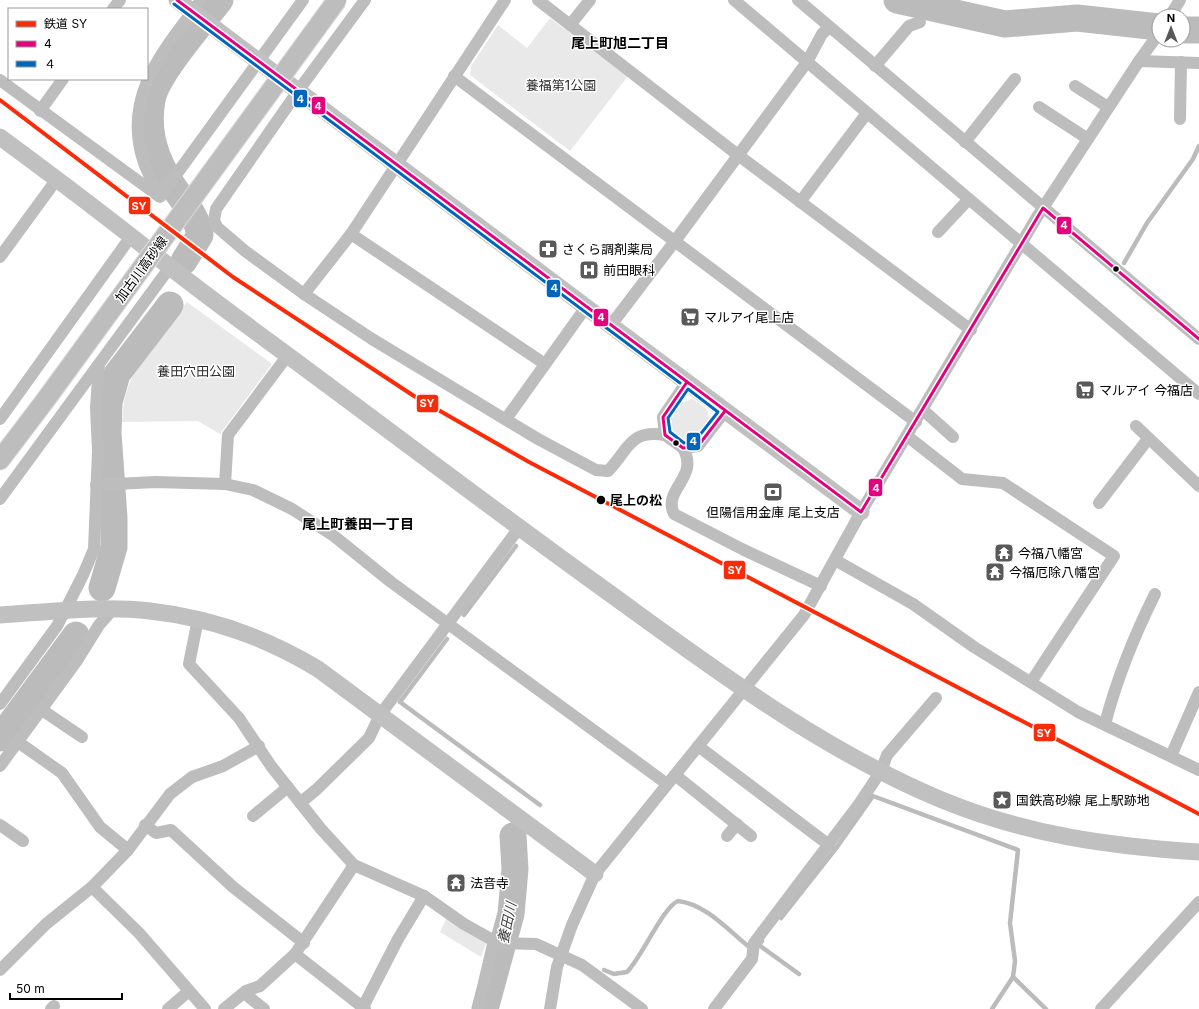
<svg xmlns="http://www.w3.org/2000/svg" width="1199" height="1009" viewBox="0 0 1199 1009" font-family="Inter,'Noto Sans JP',sans-serif">
  <rect width="100%" height="100%" fill="#fff"/>
  <g fill="#e9e9e9">
    <path d="M 550,18 L 628,76 L 570,151 L 470,75 L 471,66 L 498,25 L 527,48 Z"/>
    <path d="M 187,302 L 272,364 L 220,434 L 198,421 L 122,422 C 123,414 123,405 125,397 C 134,361 164,330 187,302 Z"/>
    <path d="M 693,399 L 707,409 L 709,418 C 698,440 690,448 670,431 L 669,419 L 680,403 Z"/>
    <path d="M 446,919 L 487,941 L 481,957 L 440,932 Z"/>
  </g>
  <g fill="none" stroke-linecap="round" stroke-linejoin="round">
    <g stroke="#bbb" stroke-width="4.5">
      <path d="M 1124,263 L 1147,223 L 1193,159 L 1199,146"/>
      <path d="M 464,615 L 516,546"/>
      <path d="M 447,639 L 400,702 L 540,805"/>
      <path d="M 781,918 L 837,847 L 873,796 L 1018,850 L 1010,923 L 1015,961 L 1013,977 L 992,1009"/>
      <path d="M 762,941 L 759,945 L 799,974"/>
      <path d="M 604,970 L 614,974 L 627,972 C 642,957 663,907 678,901 C 705,904 727,929 748,946"/>
      <path d="M 1013,977 L 1046,1009"/>
    </g>
    <g stroke="#bbb" stroke-width="27">
      <path d="M 897,0 L 1005,24 L 1077,18 L 1159,27"/>
      <path d="M 1183,30 L 1199,30"/>
      <path d="M 184,261 L 200,235 C 196,211 178,197 166,175 C 153,151 147,128 152,100 C 156,75 203,22 220,0"/>
      <path d="M 102,588 L 114,547 L 114,518 L 108,433 L 109,402 L 117,374 L 170,305"/>
      <path d="M 0,738 L 76,635"/>
      <path d="M 485,1009 L 511,914 L 515,869 L 513,836"/>
    </g>
    <defs>
      <path id="primary" d="M 0,460 L 47,398"/>
    </defs>
    <use href="#primary" stroke="#dbdbdb" stroke-width="21"/>
    <g stroke="#bdbdbd" stroke-width="12">
      <path d="M 365,0 L 298,91 L 216,209 L 214,220 L 217,227 L 245,251 L 304,294 L 372,339 L 538,439 L 596,470 L 608,471 C 628,451 629,429 665,435"/>
      <path d="M 538,0 L 738,155 L 971,330"/>
      <path d="M 734,0 L 1199,394"/>
      <path d="M 798,0 L 1199,339"/>
      <path d="M 113,9 L 120,0"/>
      <path d="M 1170,16 L 1180,0"/>
      <path d="M 570,25 L 590,0"/>
      <path d="M 1139,61 L 1199,63"/>
      <path d="M 875,66 L 909,26 L 920,22"/>
      <path d="M 454,76 L 916,422"/>
      <path d="M 0,80 L 160,197 L 303,0"/>
      <path d="M 1075,86 L 1108,107"/>
      <path d="M 1039,107 L 1088,139"/>
      <path d="M 40,111 L 63,79"/>
      <path d="M 1180,119 L 1181,62"/>
      <path d="M 965,142 L 1015,79"/>
      <path d="M 159,196 C 154,185 148,174 144,163 C 121,96 164,50 201,0"/>
      <path d="M 800,202 L 867,113"/>
      <path d="M 938,232 L 969,199"/>
      <path d="M 351,234 L 545,364"/>
      <path d="M 0,257 L 57,179"/>
      <path d="M 304,294 L 351,234 L 505,0"/>
      <path d="M 611,325 L 675,241 L 807,62 L 822,34 L 829,27"/>
      <path d="M 687,382 L 663,417 L 665,435 L 683,448 L 698,446 L 725,411"/>
      <path d="M 923,410 L 953,437"/>
      <path d="M 0,419 L 132,235"/>
      <path d="M 506,419 L 586,307"/>
      <path d="M 1136,426 L 1199,486"/>
      <path d="M 907,436 L 962,479 L 1003,483 L 1114,556 L 1031,682"/>
      <path d="M 683,448 C 700,478 662,489 674,514 L 744,550 L 821,586"/>
      <path d="M 225,484 L 228,435 L 288,355"/>
      <path d="M 96,485 L 155,482 L 225,484 L 253,490 L 292,509 L 334,536 L 391,582 L 667,784"/>
      <path d="M 0,499 L 170,267"/>
      <path d="M 1099,503 L 1148,439"/>
      <path d="M 835,560 L 913,604 L 974,647 L 1078,712 L 1199,770"/>
      <path d="M 198,619 L 189,664 L 239,718 L 271,766 L 321,829 L 354,865 L 424,896 L 464,924 L 498,943 L 536,944 L 582,965 L 642,1009"/>
      <path d="M 0,704 L 57,626 L 83,575 L 94,549 L 98,451 L 96,408 L 99,364"/>
      <path d="M 42,710 L 82,737"/>
      <path d="M 1105,724 C 1117,678 1134,636 1155,594"/>
      <path d="M 18,742 L 62,773 L 100,827 L 128,850"/>
      <path d="M 698,746 L 829,845"/>
      <path d="M 1171,756 L 1199,692"/>
      <path d="M 0,766 L 76,662 L 99,625 L 113,609"/>
      <path d="M 675,775 L 751,836"/>
      <path d="M 300,803 L 317,789 L 369,738 L 380,715 L 519,528"/>
      <path d="M 253,816 L 288,787"/>
      <path d="M 0,825 L 23,841"/>
      <path d="M 145,825 L 156,833 L 171,830 L 233,887 L 304,943"/>
      <path d="M 727,836 L 737,824"/>
      <path d="M 92,887 L 139,933 L 205,1009"/>
      <path d="M 295,954 L 365,1009"/>
      <path d="M 0,970 L 46,924 L 92,887 L 128,850 L 170,794 L 192,777 L 223,766 L 259,746"/>
      <path d="M 246,991 L 249,997 L 264,1009"/>
      <path d="M 479,1004 L 494,940"/>
      <path d="M 363,1007 L 398,939 L 424,896"/>
      <path d="M 51,1009 L 54,1006"/>
      <path d="M 168,1009 L 189,991"/>
      <path d="M 224,1009 L 246,991 L 260,986 L 295,954 L 354,865"/>
      <path d="M 550,1009 L 557,967 L 572,925 L 595,874 L 804,615 L 861,512 L 1037,217 L 1139,61 L 1159,33"/>
      <path d="M 714,1009 L 752,959 L 754,943 L 859,804 L 881,771 L 887,755 L 936,698"/>
      <path d="M 1101,1009 L 1199,902"/>
    </g>
    <g stroke="#c0c0c0" stroke-width="17">
      <path d="M 177,0 L 586,307 L 861,512"/>
      <path d="M 0,137 C 57,179 114,222 170,267 C 222,308 276,346 329,386 C 415,450 500,514 587,577 C 700,658 812,746 942,800 C 1027,835 1108,846 1199,852"/>
      <path d="M 0,615 C 49,612 101,605 150,611 C 212,618 265,637 318,669 L 595,874"/>
    </g>
    <use href="#primary" stroke="#bdbdbd" stroke-width="19"/>
    <defs>
      <path id="primary-bridge" d="M 47,398 L 337,0"/>
    </defs>
    <use href="#primary-bridge" stroke="#dbdbdb" stroke-width="21" stroke-linecap="butt"/>
    <use href="#primary-bridge" stroke="#bdbdbd" stroke-width="19"/>
    <defs>
      <g id="bus-1">
        <path d="M 177,0 L 861,512 L 1043,208 L 1199,339"/>
        <path d="M 687,382 L 663,417 L 665,435 L 683,448 L 698,446 L 725,411"/>
      </g>
      <g id="bus-2">
        <path d="M 174,4 L 680,383"/>
        <path d="M 688,389 L 718,412 L 695,441 L 684,443 L 670,432 L 668,418 Z"/>
      </g>
    </defs>
    <use href="#bus-1" stroke="#fff" stroke-width="6"/>
    <use href="#bus-2" stroke="#fff" stroke-width="6"/>
    <use href="#bus-1" stroke="#e5007d" stroke-width="3"/>
    <use href="#bus-2" stroke="#0065bd" stroke-width="3"/>
    <defs>
      <path id="rail-1" d="M 0,100 L 233,277 L 414,396 L 529,462 L 1199,814"/>
    </defs>
    <use href="#rail-1" stroke="#fff" stroke-width="7"/>
    <use href="#rail-1" stroke="#fa2b08" stroke-width="4"/>
  </g>
  <defs>
    <symbol id="pharmacy-square" viewBox="-11 -11 22 22"><rect x="-9" y="-9" width="18" height="18" rx="4" fill="#595959" stroke="#fff"/><path d="M-2-6h4v4h4v4h-4v4h-4v-4h-4v-4h4Z" fill="#fff"/></symbol>
    <symbol id="hospital-square" viewBox="-11 -11 22 22"><rect x="-9" y="-9" width="18" height="18" rx="4" fill="#595959" stroke="#fff"/><path d="M-5-5h3v3.5h4V-5h3V5h-3V1.5h-4V5h-3Z" fill="#fff"/></symbol>
    <symbol id="supermarket-square" viewBox="-11 -11 22 22"><rect x="-9" y="-9" width="18" height="18" rx="4" fill="#595959" stroke="#fff"/><path d="M-6-5.5h2.5l.6 2H6L4.5 2H-2.5L-4.4-4H-6ZM-1.5 3.2a1.3 1.3 0 1 0 .1 0ZM3 3.2a1.3 1.3 0 1 0 .1 0Z" fill="#fff"/></symbol>
    <symbol id="bank-square" viewBox="-11 -11 22 22"><rect x="-9" y="-9" width="18" height="18" rx="4" fill="#595959" stroke="#fff"/><path d="M-6-4H6V4H-6ZM0-2.3a2.3 2.3 0 1 0 0 4.6a2.3 2.3 0 1 0 0-4.6Z" fill="#fff"/></symbol>
    <symbol id="temple-square" viewBox="-11 -11 22 22"><rect x="-9" y="-9" width="18" height="18" rx="4" fill="#595959" stroke="#fff"/><path d="M0-6L5-2H3V0L6.5 2.5H4V6H1.5V3h-3V6H-4V2.5H-6.5L-3 0V-2H-5Z" fill="#fff"/></symbol>
    <symbol id="sight-square" viewBox="-11 -11 22 22"><rect x="-9" y="-9" width="18" height="18" rx="4" fill="#595959" stroke="#fff"/><path d="M0-6L1.8-2.2L6-1.7L2.9 1.2L3.7 5.4L0 3.3L-3.7 5.4L-2.9 1.2L-6-1.7L-1.8-2.2Z" fill="#fff"/></symbol>
  </defs>
  <g fill-rule="evenodd">
    <use href="#pharmacy-square" x="537" y="238" width="22" height="22"/>
    <use href="#hospital-square" x="578" y="259" width="22" height="22"/>
    <use href="#supermarket-square" x="679" y="306" width="22" height="22"/>
    <use href="#supermarket-square" x="1074" y="379" width="22" height="22"/>
    <use href="#bank-square" x="762" y="481" width="22" height="22"/>
    <use href="#temple-square" x="993" y="542" width="22" height="22"/>
    <use href="#temple-square" x="984" y="561" width="22" height="22"/>
    <use href="#sight-square" x="991" y="789" width="22" height="22"/>
    <use href="#temple-square" x="445" y="872" width="22" height="22"/>
  </g>
  <g fill="#000" stroke="#fff" stroke-width="1.5">
    <circle cx="1116" cy="269" r="3.5"/>
    <circle cx="676" cy="443" r="3.5"/>
    <circle cx="601" cy="500" r="5"/>
  </g>
  <g text-anchor="middle" stroke-width="3" stroke-linejoin="round" paint-order="stroke">
    <g font-size="13" fill="#2e2e2e" stroke="#fff">
      <text x="561" y="90">養福第1公園</text>
      <text x="196" y="376">養田穴田公園</text>
    </g>
    <g font-size="13" fill="#000" stroke="#fff" text-anchor="start">
      <text x="562" y="254">さくら調剤薬局</text>
      <text x="603" y="275">前田眼科</text>
      <text x="704" y="322">マルアイ尾上店</text>
      <text x="1099" y="395">マルアイ 今福店</text>
      <text x="773" y="517" text-anchor="middle">但陽信用金庫 尾上支店</text>
      <text x="1018" y="558">今福八幡宮</text>
      <text x="1009" y="577">今福厄除八幡宮</text>
      <text x="1016" y="805">国鉄高砂線 尾上駅跡地</text>
      <text x="470" y="888">法音寺</text>
    </g>
    <g font-size="13" fill="#000" stroke="#fff">
      <text transform="translate(141 269) rotate(-54)" y="5">加古川高砂線</text>
    </g>
    <g font-size="13" font-weight="bold" fill="#000" stroke="#fff" text-anchor="start">
      <text x="610" y="505">尾上の松</text>
    </g>
    <g font-size="14" font-weight="bold" fill="#000" stroke="#fff">
      <text x="620" y="48">尾上町旭二丁目</text>
      <text x="358" y="529">尾上町養田一丁目</text>
    </g>
    <g font-size="14" font-style="italic" fill="#3f3f3f" stroke="#fff">
      <text transform="translate(507 923) rotate(-78)" y="5">養田川</text>
    </g>
  </g>
  <g stroke="#fff" stroke-width="1.5">
    <rect x="293" y="89" width="15" height="19" rx="4" fill="#0065bd"/>
    <rect x="311" y="96" width="15" height="19" rx="4" fill="#e5007d"/>
    <rect x="128" y="196" width="23" height="19" rx="4" fill="#fa2b08"/>
    <rect x="1056" y="216" width="16" height="19" rx="4" fill="#e5007d"/>
    <rect x="546" y="279" width="15" height="19" rx="4" fill="#0065bd"/>
    <rect x="593" y="308" width="16" height="19" rx="4" fill="#e5007d"/>
    <rect x="416" y="394" width="23" height="19" rx="4" fill="#fa2b08"/>
    <rect x="686" y="432" width="15" height="19" rx="4" fill="#0065bd"/>
    <rect x="868" y="478" width="15" height="19" rx="4" fill="#e5007d"/>
    <rect x="723" y="560" width="23" height="20" rx="4" fill="#fa2b08"/>
    <rect x="1033" y="723" width="23" height="19" rx="4" fill="#fa2b08"/>
  </g>
  <g font-size="11" text-anchor="middle" font-weight="bold" fill="#fff">
    <text x="300" y="103">４</text>
    <text x="318" y="110">4</text>
    <text x="139" y="210">SY</text>
    <text x="1064" y="229">4</text>
    <text x="554" y="292">４</text>
    <text x="601" y="321">4</text>
    <text x="427" y="407">SY</text>
    <text x="693" y="445">４</text>
    <text x="876" y="492">4</text>
    <text x="735" y="574">SY</text>
    <text x="1044" y="737">SY</text>
  </g>
  <rect x="8" y="8" width="140" height="72" fill="#ffffff" stroke="#999999"/>
  <rect x="16" y="21" width="20" height="6" fill="#fa2b08" stroke="#999999"/>
  <text x="44" y="28" font-size="12" fill="#000000">鉄道 SY</text>
  <rect x="16" y="41" width="20" height="6" fill="#e5007d" stroke="#999999"/>
  <text x="44" y="48" font-size="12" fill="#000000">4</text>
  <rect x="16" y="61" width="20" height="6" fill="#0065bd" stroke="#999999"/>
  <text x="44" y="68" font-size="12" fill="#000000">４</text>
  <g transform="translate(1171 28)"><circle r="19" fill="#ffffff" stroke="#999999"/>
  <path d="M0-3L7 15L0 10L-7 15Z" fill="#595959"/>
  <text y="-6" font-size="11" font-weight="bold" text-anchor="middle" fill="#000000">N</text>
  </g>
  <path d="M10 993v6h112v-6" fill="none" stroke="#000000" stroke-width="2"/>
  <text x="16" y="993" font-size="12" fill="#000000" stroke="#ffffff" stroke-width="3" paint-order="stroke">50 m</text>
</svg>
